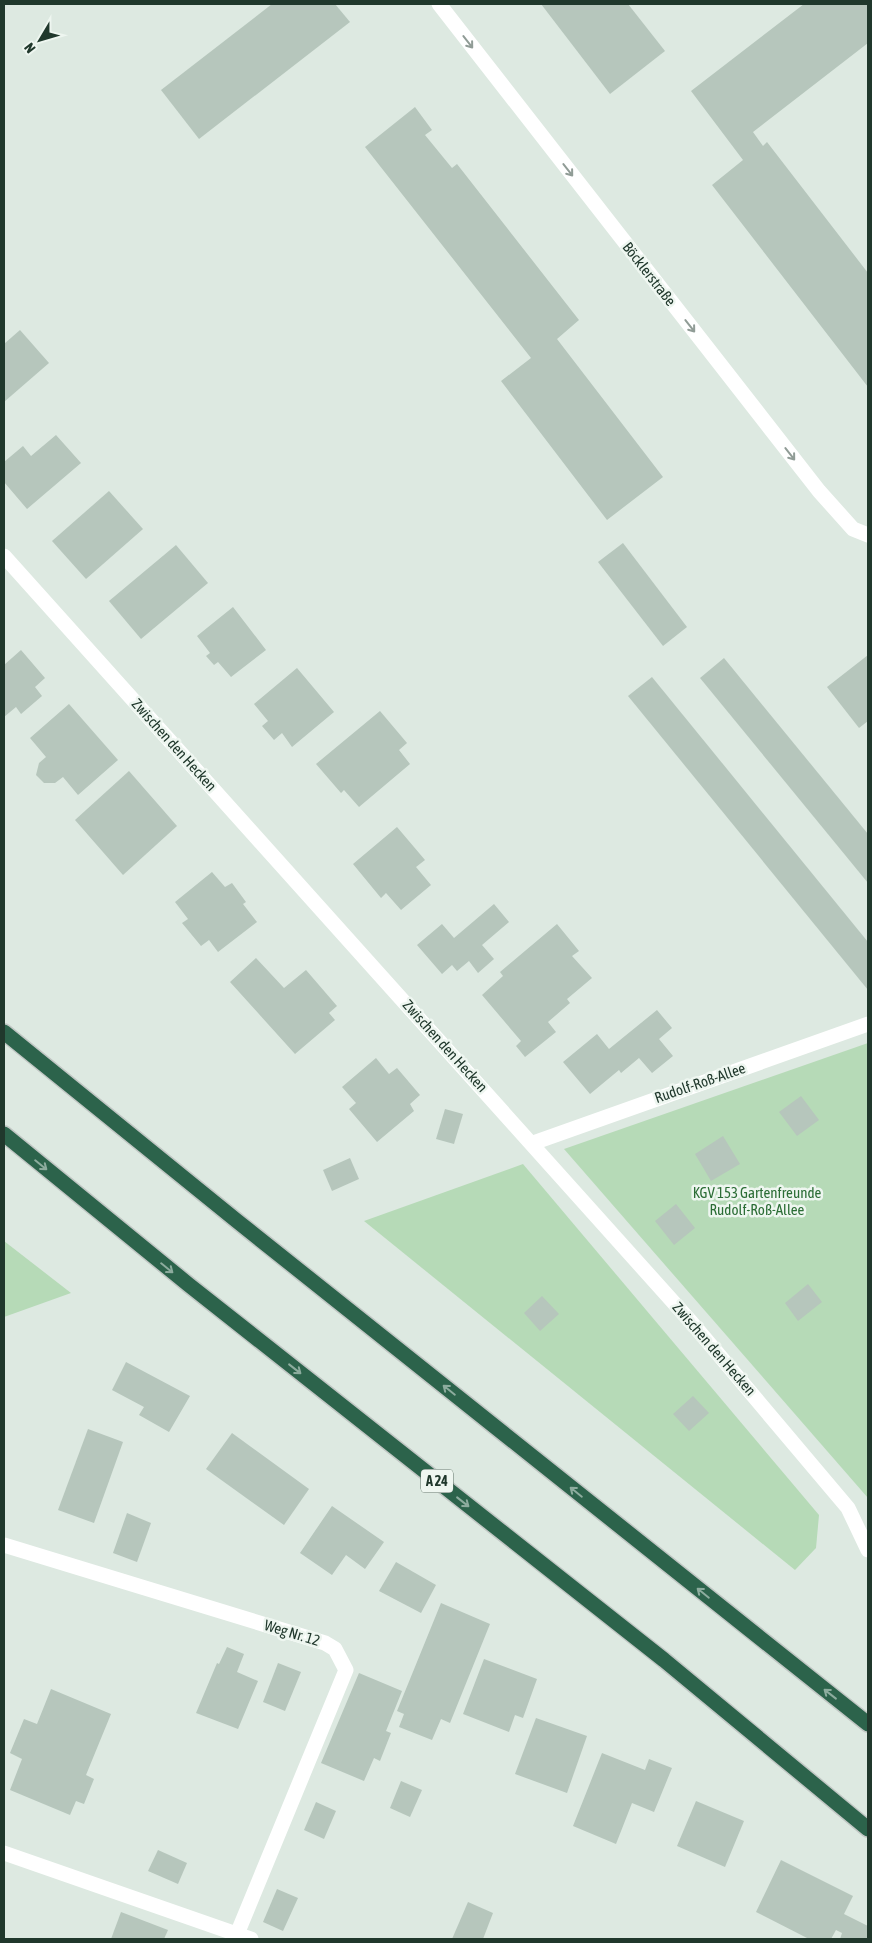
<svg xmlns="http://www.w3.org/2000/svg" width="872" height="1943" viewBox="0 0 872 1943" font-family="'Asap Condensed',sans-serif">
  <rect width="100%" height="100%" fill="#dde9e1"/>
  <g fill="#b6dab7">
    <path d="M 868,1043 L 868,1498 L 564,1149 Z"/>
    <path d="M 523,1164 L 819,1515 L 816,1548 L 795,1570 L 364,1221 Z"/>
    <path d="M 4,1241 L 71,1293 L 4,1317 Z"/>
  </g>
  <g fill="#b6c6bc">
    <path d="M 272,4 L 335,4 L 350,22 L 199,139 L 161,90 Z"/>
    <path d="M 541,4 L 628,4 L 665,51 L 610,94 Z"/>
    <path d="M 804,4 L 868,4 L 868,43 L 753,132 L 763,146 L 767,142 L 868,273 L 868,387 L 712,185 L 743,160 L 691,91 Z"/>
    <path d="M 415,107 L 432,130 L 425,135 L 452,168 L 457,164 L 579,320 L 557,339 L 663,477 L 607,520 L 501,381 L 531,358 L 365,147 Z"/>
    <path d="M 20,330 L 49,363 L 4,402 L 4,344 Z"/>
    <path d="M 56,435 L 81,463 L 27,509 L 4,482 L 4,462 L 23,446 L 31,456 Z"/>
    <path d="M 109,491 L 143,529 L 86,579 L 52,541 Z"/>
    <path d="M 623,543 L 687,627 L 663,646 L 598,562 Z"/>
    <path d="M 176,545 L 208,583 L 141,639 L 109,601 Z"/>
    <path d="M 233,607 L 266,650 L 231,677 L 218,662 L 214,665 L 206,656 L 210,653 L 197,636 Z"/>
    <path d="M 21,650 L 45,678 L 35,687 L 42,696 L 21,714 L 16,707 L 4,717 L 4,665 Z"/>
    <path d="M 868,655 L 868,721 L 859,728 L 827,687 Z"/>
    <path d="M 724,658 L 868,834 L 868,883 L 700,678 Z"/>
    <path d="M 297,668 L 334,712 L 292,747 L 282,733 L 274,740 L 262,726 L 268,721 L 254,704 Z"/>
    <path d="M 652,677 L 868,942 L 868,990 L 628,696 Z"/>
    <path d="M 69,704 L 118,760 L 78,795 L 63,777 L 55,783 L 44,783 L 36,775 L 39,763 L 46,757 L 30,738 Z"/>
    <path d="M 380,711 L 407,743 L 399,750 L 410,764 L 359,807 L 344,790 L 341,793 L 316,764 Z"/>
    <path d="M 129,771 L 177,826 L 123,875 L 75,820 Z"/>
    <path d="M 397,827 L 425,860 L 416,867 L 431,885 L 401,910 L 386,893 L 381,898 L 353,864 Z"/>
    <path d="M 212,872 L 225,887 L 232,883 L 246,902 L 243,904 L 257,922 L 218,952 L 209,940 L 201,946 L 182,923 L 188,919 L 175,902 Z"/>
    <path d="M 494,904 L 509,922 L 482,945 L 494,959 L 478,973 L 469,961 L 457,971 L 452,965 L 442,974 L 417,945 L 442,924 L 454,938 Z"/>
    <path d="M 557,924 L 579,951 L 572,956 L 592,978 L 567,999 L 570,1003 L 548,1022 L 556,1032 L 525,1057 L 516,1046 L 521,1041 L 482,995 L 503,976 L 500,972 Z"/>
    <path d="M 256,958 L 284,988 L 306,970 L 337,1006 L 329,1013 L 335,1020 L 295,1054 L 230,982 Z"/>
    <path d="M 657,1010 L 672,1028 L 659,1039 L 673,1056 L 652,1073 L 639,1058 L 621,1073 L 619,1070 L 590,1094 L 563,1062 L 597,1034 L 609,1049 Z"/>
    <path d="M 376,1058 L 389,1074 L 397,1068 L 420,1095 L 410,1104 L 414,1111 L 377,1142 L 349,1109 L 356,1103 L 342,1087 Z"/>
    <path d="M 801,1096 L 819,1120 L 797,1136 L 779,1112 Z"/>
    <path d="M 445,1109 L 463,1114 L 454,1144 L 436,1139 Z"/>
    <path d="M 723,1136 L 740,1164 L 711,1181 L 695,1154 Z"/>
    <path d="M 350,1158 L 359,1179 L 332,1191 L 323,1170 Z"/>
    <path d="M 676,1204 L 695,1228 L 674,1245 L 655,1221 Z"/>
    <path d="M 808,1284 L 822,1302 L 798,1321 L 785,1303 Z"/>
    <path d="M 542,1296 L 559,1314 L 540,1331 L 524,1313 Z"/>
    <path d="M 126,1362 L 190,1396 L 169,1432 L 139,1415 L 144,1407 L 112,1390 Z"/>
    <path d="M 693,1396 L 709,1413 L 689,1431 L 673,1414 Z"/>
    <path d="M 88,1429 L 123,1442 L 94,1523 L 58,1510 Z"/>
    <path d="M 232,1433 L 309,1489 L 284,1525 L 206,1469 Z"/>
    <path d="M 332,1506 L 384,1542 L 365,1569 L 346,1555 L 332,1575 L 300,1553 Z"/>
    <path d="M 127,1513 L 151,1523 L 137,1562 L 113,1553 Z"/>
    <path d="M 396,1562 L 436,1585 L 421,1613 L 379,1591 Z"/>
    <path d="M 441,1603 L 490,1624 L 450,1723 L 441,1719 L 432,1740 L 399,1727 L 404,1714 L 397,1711 Z"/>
    <path d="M 227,1647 L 244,1654 L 237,1672 L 258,1681 L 238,1729 L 196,1713 L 217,1663 L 219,1664 Z"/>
    <path d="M 484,1659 L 537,1679 L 523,1718 L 515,1715 L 509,1732 L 463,1714 Z"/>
    <path d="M 278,1663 L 301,1672 L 285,1711 L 263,1702 Z"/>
    <path d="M 359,1673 L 402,1691 L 386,1731 L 391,1733 L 380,1761 L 374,1758 L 364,1781 L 321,1763 Z"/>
    <path d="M 51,1689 L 111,1714 L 86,1775 L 94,1779 L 84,1804 L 76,1801 L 70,1815 L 10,1790 L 22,1759 L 10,1753 L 24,1719 L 37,1724 Z"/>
    <path d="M 536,1718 L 587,1736 L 567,1793 L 515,1774 Z"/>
    <path d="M 602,1753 L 645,1770 L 649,1759 L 672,1768 L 654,1812 L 632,1803 L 616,1844 L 573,1826 Z"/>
    <path d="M 401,1781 L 422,1790 L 410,1817 L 390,1808 Z"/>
    <path d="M 696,1801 L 744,1821 L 725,1867 L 677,1846 Z"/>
    <path d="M 316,1802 L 336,1811 L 324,1839 L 304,1830 Z"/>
    <path d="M 158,1850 L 187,1863 L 178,1884 L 148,1871 Z"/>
    <path d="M 781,1860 L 853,1896 L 844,1914 L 868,1926 L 868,1939 L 840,1939 L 842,1933 L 836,1930 L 831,1939 L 809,1939 L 756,1912 Z"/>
    <path d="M 277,1889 L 298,1898 L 283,1931 L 263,1922 Z"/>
    <path d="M 468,1902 L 493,1913 L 483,1939 L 452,1939 Z"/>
    <path d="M 121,1912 L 168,1930 L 164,1939 L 111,1939 Z"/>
  </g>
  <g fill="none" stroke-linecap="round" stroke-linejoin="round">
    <defs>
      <g id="highway">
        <path d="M 4,1032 L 237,1221 L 868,1724"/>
        <path d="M 4,1134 L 189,1285 L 664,1660 L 868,1829"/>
      </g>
    </defs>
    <use href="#highway" stroke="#c1c7c4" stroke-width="18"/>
    <g stroke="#fff" stroke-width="15">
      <path d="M 439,4 L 819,491 L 853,529 L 868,535"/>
      <path d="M 4,556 L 692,1323 L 848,1508 L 868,1550"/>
      <path d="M 533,1143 L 868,1024"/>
      <path d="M 4,1545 L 325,1643 L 335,1649 L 346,1670 L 235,1939"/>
      <path d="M 4,1853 L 251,1939"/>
    </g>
    <use href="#highway" stroke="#2c634b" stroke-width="15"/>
  </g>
  <defs><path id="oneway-shaft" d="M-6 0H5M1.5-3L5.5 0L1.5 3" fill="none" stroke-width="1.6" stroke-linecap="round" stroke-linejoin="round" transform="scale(1.25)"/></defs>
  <g stroke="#909c96">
    <use href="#oneway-shaft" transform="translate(468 42) rotate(52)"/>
    <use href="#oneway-shaft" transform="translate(568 170) rotate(52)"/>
    <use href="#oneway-shaft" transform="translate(690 326) rotate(52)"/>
    <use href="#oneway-shaft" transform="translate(790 454) rotate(52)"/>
  </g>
  <g stroke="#8dac9e">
    <use href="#oneway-shaft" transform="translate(41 1165) rotate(39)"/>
    <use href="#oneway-shaft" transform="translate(167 1268) rotate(39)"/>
    <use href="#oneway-shaft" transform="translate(295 1369) rotate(38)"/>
    <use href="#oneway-shaft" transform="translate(449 1390) rotate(-141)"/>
    <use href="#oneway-shaft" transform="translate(576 1492) rotate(-141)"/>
    <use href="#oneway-shaft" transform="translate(463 1502) rotate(38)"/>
    <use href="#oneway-shaft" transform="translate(703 1593) rotate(-141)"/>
    <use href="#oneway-shaft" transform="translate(830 1694) rotate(-142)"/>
  </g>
  <g text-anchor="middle" stroke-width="5" stroke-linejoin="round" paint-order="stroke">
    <rect fill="#eef6f0" stroke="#5e7167" stroke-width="1" x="421" y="1469.5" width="32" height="23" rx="4"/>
    <g font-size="14" font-weight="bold" fill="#20382c">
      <text x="437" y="1486">A 24</text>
    </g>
    <g font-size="15" fill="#20382c" stroke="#eef6f0">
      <text transform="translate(649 274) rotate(52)" y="5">Böcklerstraße</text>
      <text transform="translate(174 745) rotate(48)" y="5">Zwischen den Hecken</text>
      <text transform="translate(445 1046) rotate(48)" y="5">Zwischen den Hecken</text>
      <text transform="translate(700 1083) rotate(-19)" y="5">Rudolf-Roß-Allee</text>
      <text transform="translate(714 1349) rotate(49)" y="5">Zwischen den Hecken</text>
      <text transform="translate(292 1633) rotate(17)" y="5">Weg Nr. 12</text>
    </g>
    <g font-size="15" fill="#2b6d35" stroke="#eef6f0">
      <text x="757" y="1198">KGV 153 Gartenfreunde<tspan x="757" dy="17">Rudolf-Roß-Allee</tspan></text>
    </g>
  </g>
  <rect width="872" height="1943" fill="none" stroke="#20382c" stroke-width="10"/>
  <g transform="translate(40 40) rotate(232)" stroke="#eef6f0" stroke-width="4" paint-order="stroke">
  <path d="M0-4L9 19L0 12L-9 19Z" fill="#20382c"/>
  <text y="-8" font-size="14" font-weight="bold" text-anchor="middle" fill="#20382c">N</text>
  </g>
</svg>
